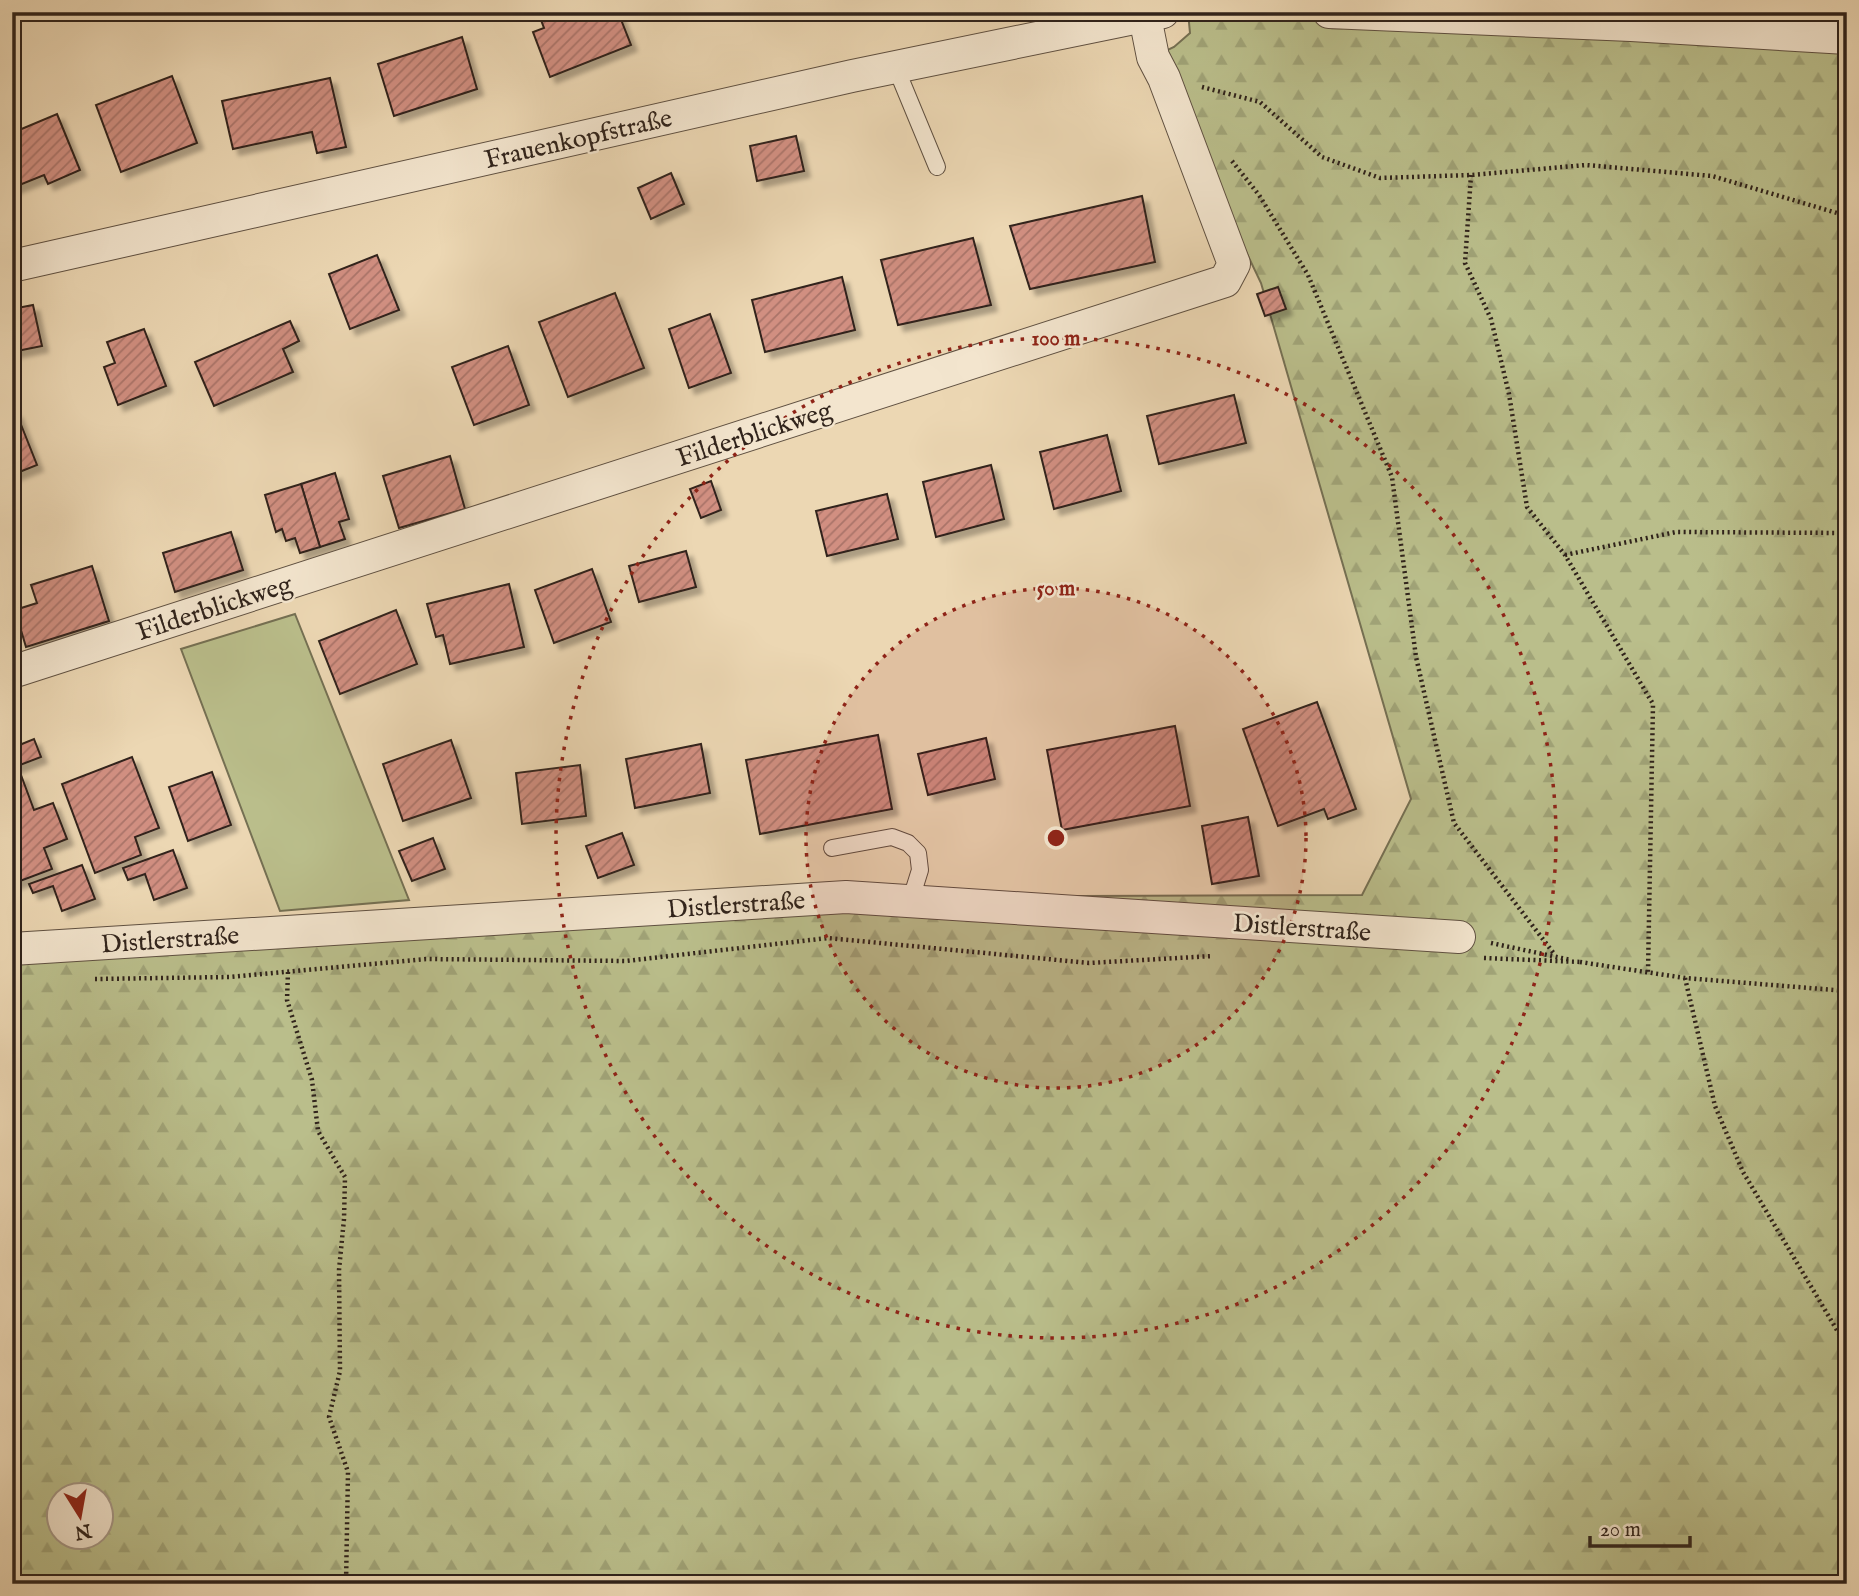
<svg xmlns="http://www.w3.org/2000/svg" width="1859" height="1596" viewBox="0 0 1859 1596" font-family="'IM FELL English',serif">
  <defs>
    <pattern id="forest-firs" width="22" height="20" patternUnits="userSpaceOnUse" patternTransform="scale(1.75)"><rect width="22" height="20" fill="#babe8b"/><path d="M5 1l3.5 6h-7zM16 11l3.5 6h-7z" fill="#a0a377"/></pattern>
    <pattern id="building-hatch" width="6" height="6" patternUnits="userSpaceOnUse" patternTransform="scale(1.75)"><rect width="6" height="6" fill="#d18f81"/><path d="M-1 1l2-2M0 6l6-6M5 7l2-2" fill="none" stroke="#aa7469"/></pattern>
    <filter id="shadow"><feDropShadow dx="6" dy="6" stdDeviation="2" flood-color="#0004"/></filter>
  </defs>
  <rect width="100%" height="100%" fill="#ecd7b3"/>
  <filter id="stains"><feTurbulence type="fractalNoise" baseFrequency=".00286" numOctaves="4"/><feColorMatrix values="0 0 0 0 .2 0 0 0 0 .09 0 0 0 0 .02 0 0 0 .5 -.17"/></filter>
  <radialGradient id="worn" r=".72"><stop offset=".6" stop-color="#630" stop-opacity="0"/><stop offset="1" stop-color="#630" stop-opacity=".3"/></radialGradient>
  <path fill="#babe8b" stroke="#757053" stroke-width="2" d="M 295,614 L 409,900 L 280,911 L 181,649 Z"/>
  <path fill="url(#forest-firs)" stroke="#757053" stroke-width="2" fill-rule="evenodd" d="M 1188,12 L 1847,12 L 1847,1584 L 12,1584 L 12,951 L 846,897 L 1362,895 L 1411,799 L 1261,283 L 1153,57 L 1174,47 L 1190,33 ZM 60,1494 L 102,1494 L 102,1536 L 60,1536 Z"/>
  <g fill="url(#building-hatch)" stroke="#30231b" stroke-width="2" filter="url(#shadow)">
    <path d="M 562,12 L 618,12 L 631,45 L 550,77 L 533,32 L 544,28 L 541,20 Z"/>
    <path d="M 462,37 L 477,89 L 394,116 L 378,64 Z"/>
    <path d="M 172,76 L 197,143 L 121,172 L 96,105 Z"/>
    <path d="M 330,78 L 346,147 L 317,153 L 312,132 L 233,149 L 222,101 Z"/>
    <path d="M 57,114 L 80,170 L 48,184 L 44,175 L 12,188 L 12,133 Z"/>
    <path d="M 796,136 L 804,171 L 757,181 L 750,146 Z"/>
    <path d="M 671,173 L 684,204 L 651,219 L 638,188 Z"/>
    <path d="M 1142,196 L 1155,262 L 1030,289 L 1010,226 Z"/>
    <path d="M 973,238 L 991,305 L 898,325 L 881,260 Z"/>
    <path d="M 377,255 L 399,310 L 350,329 L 329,274 Z"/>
    <path d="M 842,277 L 855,330 L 765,352 L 752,300 Z"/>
    <path d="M 1278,287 L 1286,309 L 1265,316 L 1257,294 Z"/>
    <path d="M 615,293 L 644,368 L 568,397 L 539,322 Z"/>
    <path d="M 33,305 L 42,346 L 12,352 L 12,309 Z"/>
    <path d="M 710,314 L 731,373 L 689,388 L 669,329 Z"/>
    <path d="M 290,321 L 299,341 L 283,349 L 293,372 L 214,406 L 195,362 Z"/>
    <path d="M 144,329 L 166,386 L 118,405 L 104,367 L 115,363 L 107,342 Z"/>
    <path d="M 508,346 L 529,405 L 474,425 L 452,367 Z"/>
    <path d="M 1234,395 L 1246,443 L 1159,464 L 1147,416 Z"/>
    <path d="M 16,412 L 37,465 L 12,475 L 12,414 Z"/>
    <path d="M 1107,435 L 1121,491 L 1054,509 L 1040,452 Z"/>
    <path d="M 450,456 L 465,509 L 399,528 L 383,476 Z"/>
    <path d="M 991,465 L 1004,519 L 936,537 L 923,482 Z"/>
    <path d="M 335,473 L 349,519 L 339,522 L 345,539 L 320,547 L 301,484 Z"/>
    <path d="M 711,481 L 721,510 L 701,518 L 690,489 Z"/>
    <path d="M 301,484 L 320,547 L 300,553 L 295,538 L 286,541 L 282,529 L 276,532 L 265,495 Z"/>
    <path d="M 887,494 L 898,539 L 827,556 L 816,511 Z"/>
    <path d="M 231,532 L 243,570 L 175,592 L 163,553 Z"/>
    <path d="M 686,551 L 696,587 L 639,602 L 629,566 Z"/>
    <path d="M 92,566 L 109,621 L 26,647 L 15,610 L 37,603 L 31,585 Z"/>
    <path d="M 592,569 L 611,622 L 554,643 L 535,590 Z"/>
    <path d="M 509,584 L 524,647 L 450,664 L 443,635 L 436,637 L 427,604 Z"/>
    <path d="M 396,610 L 417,664 L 340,694 L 319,641 Z"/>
    <path d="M 1317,702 L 1356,809 L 1328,819 L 1324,809 L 1278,826 L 1243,729 Z"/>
    <path d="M 1175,726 L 1190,806 L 1062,830 L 1047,750 Z"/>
    <path d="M 878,735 L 892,809 L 760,834 L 746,760 Z"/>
    <path d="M 986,738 L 995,779 L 928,795 L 918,754 Z"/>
    <path d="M 34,739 L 41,757 L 12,768 L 12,748 Z"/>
    <path d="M 451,740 L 471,798 L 403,821 L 383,764 Z"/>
    <path d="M 701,744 L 710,793 L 635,808 L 626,759 Z"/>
    <path d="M 132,757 L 159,828 L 135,837 L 141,855 L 95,873 L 62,784 Z"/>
    <path d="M 580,765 L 586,816 L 522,824 L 516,773 Z"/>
    <path d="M 212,772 L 231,825 L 188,841 L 169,787 Z"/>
    <path d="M 21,775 L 34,810 L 53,803 L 67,839 L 44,848 L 52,869 L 12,884 L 12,778 Z"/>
    <path d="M 1248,817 L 1259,876 L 1212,884 L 1202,826 Z"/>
    <path d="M 622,833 L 634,865 L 598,878 L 586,846 Z"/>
    <path d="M 433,838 L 445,869 L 412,881 L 399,851 Z"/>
    <path d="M 173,850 L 187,888 L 154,900 L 145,874 L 128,880 L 123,868 Z"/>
    <path d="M 82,865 L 95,899 L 62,911 L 53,886 L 33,893 L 29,884 Z"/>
  </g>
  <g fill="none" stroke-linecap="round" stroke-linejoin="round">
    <defs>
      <g id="service">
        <path d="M 896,68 L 937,167"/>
        <path d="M 832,848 L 892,837 L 908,843 L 918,853 L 920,870 L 910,902"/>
      </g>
      <g id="minor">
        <path d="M 1329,12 L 1631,25 L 1847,38"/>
        <path d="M 12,266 L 852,76 L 1163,12"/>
        <path d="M 12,672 L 1225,281 L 1234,264 L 1164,78 L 1153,57 L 1144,12"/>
        <path d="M 12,949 L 846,897 L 1459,937"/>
      </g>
    </defs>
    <use href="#service" stroke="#5f5041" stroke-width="18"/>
    <use href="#minor" stroke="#5f5041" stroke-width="34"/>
    <g stroke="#30231b" stroke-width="4.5" stroke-dasharray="2 3.5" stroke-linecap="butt">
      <path d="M 1202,87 L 1260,102 L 1322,157 L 1380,178 L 1471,175 L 1586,165 L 1712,176 L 1847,216"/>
      <path d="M 1232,161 L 1259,195 L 1308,275 L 1392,477 L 1416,657 L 1454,823 L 1555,955"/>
      <path d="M 1471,175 L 1465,263 L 1491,319 L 1509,394 L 1527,507 L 1565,555 L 1653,704 L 1648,972"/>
      <path d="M 1565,555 L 1676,532 L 1847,533"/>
      <path d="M 1491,943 L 1571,960"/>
      <path d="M 1484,958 L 1581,962"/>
      <path d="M 1580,962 L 1685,978 L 1847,991"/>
      <path d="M 288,972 L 287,1000 L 312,1080 L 318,1131 L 345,1177 L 344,1219 L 339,1270 L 340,1371 L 329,1417 L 348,1472 L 346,1584"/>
      <path d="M 1685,978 L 1715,1106 L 1743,1172 L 1847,1347"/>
      <path d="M 95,979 L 230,977 L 426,959 L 626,961 L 828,938 L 1089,963 L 1213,956"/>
    </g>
    <use href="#service" stroke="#f3e5ce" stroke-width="16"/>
    <use href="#minor" stroke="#f3e5ce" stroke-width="32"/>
  </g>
  <circle cx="1056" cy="838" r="250" fill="#8f2418" fill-opacity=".12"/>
  <g fill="none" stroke="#8f2418" stroke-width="3.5" stroke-dasharray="3.5 7">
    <circle cx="1056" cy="838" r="250"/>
    <circle cx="1056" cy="838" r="500"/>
  </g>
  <g text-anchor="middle" stroke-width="5" stroke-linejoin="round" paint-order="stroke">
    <g font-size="26" fill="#30231b" stroke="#f3e5ce">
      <text transform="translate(578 138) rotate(-13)" y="9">Frauenkopfstraße</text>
      <text transform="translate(754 433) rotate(-18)" y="9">Filderblickweg</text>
      <text transform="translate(214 607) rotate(-18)" y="9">Filderblickweg</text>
      <text transform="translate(736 904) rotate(-4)" y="9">Distlerstraße</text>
      <text transform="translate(1302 927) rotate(4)" y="9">Distlerstraße</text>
      <text transform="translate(170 939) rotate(-4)" y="9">Distlerstraße</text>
    </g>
  </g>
  <circle cx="1056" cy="838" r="10" fill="#8f2418" stroke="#f3e5ce" stroke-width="3.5"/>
  <g font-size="21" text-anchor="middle" font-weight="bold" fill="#8f2418" stroke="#f3e5ce" stroke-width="5" stroke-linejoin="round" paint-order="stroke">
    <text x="1056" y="345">100 m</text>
    <text x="1056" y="595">50 m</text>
  </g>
  <rect width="1859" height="1596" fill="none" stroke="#ecd7b3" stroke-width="42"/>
  <rect x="14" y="14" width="1831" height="1568" fill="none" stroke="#30231b" stroke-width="3.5"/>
  <rect x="21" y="21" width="1817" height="1554" fill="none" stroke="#30231b" stroke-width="2"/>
  <g transform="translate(80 1516) rotate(169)"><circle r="33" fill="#f3e5ce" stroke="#a59786" stroke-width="2"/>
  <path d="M0-5L12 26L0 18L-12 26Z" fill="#8f2418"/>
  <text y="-10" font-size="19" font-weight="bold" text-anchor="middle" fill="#30231b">N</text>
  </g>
  <path d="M1590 1536v10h100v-10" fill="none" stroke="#30231b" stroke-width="3.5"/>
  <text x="1600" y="1536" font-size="21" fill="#30231b" stroke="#f3e5ce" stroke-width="5" paint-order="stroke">20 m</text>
  <rect width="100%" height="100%" filter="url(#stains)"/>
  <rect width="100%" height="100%" fill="url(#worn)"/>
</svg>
